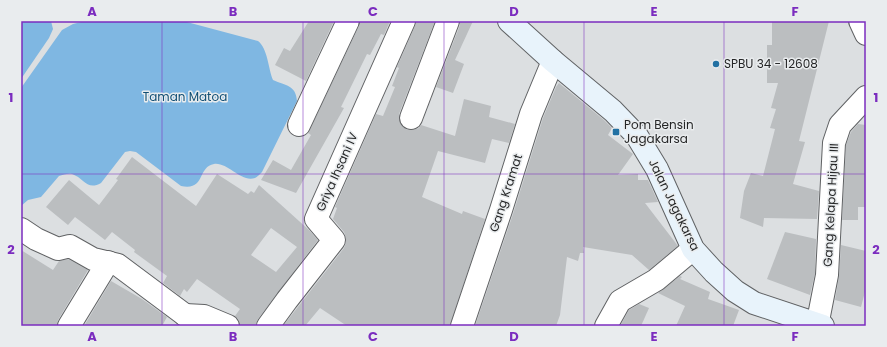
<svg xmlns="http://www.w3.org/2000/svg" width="887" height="347" viewBox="0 0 887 347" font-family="Poppins,sans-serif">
  <rect width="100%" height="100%" fill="#dcdfe1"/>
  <g fill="#7fb7e2">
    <path d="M 21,21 L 51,21 L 53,29 L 49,38 L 21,79 Z"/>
    <path d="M 85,21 L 183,21 L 258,41 C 268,49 268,68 273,80 C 286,86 296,85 297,101 L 262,172 C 260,174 257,177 255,178 C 241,183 228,162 214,164 C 197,167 206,191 181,186 L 136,152 L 130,151 L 125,152 L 101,183 C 87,191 84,178 72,174 C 68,173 63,175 59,176 L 41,197 L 28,200 L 21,206 L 21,88 L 62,30 L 73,24 Z"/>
  </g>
  <g fill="#bbbec0" fill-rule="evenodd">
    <path d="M 309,21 L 334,21 L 306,81 L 275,65 L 284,48 L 290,51 Z"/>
    <path d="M 360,21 L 390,21 L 384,35 L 381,34 L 370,55 L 367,54 L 341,107 L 344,108 L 296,193 L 261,180 L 273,160 L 291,170 L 311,135 L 308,133 L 359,26 Z"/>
    <path d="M 416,21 L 435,21 L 399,114 L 399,120 L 402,126 L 407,130 L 413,130 L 419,128 L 421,125 L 455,136 L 464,99 L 491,106 L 489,117 L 515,124 L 509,143 L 492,139 L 485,163 L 438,151 L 422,197 L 462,214 L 463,211 L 485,219 L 450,326 L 347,326 L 320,308 L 305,326 L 283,326 L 344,248 L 346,243 L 346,237 L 344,232 L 333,219 L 337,208 L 335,207 L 376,114 L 383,116 L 395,87 L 392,86 L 399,68 L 397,67 L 415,26 Z"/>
    <path d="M 460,21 L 473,21 L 455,60 L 464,64 L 453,93 L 436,87 L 460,25 Z"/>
    <path d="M 772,21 L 829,21 L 799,141 L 805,142 L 793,184 L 819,191 L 817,219 L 764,218 L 763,227 L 740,218 L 744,191 L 751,173 L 763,176 L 775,129 L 770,128 L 776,109 L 771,108 L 778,83 L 767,83 L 767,45 L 772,45 Z"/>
    <path d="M 559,83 L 604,120 L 612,128 L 608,135 L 633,154 L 618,175 L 638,174 L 638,180 L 648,180 L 658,202 L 645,203 L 678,246 L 649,270 L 632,255 L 583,247 L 584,253 L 580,253 L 578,261 L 567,257 L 560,315 L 556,326 L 475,326 L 513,214 L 543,118 L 556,87 Z"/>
    <path d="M 858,124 L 866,125 L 866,207 L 858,207 L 858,220 L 842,220 L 846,145 L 851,132 Z"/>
    <path d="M 132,157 L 196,206 L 217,174 L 248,194 L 251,191 L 254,193 L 259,185 L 309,230 L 318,240 L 258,319 L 256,326 L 240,326 L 238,319 L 235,316 L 240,309 L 197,279 L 187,292 L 184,289 L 180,296 L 163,283 L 167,276 L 134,252 L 135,250 L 112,232 L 105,240 L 75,217 L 68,225 L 46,207 L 69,180 L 99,205 L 118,180 L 116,179 ZM 271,228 L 297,247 L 276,272 L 251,255 Z"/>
    <path d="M 785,232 L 816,239 L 815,273 L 810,295 L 767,279 Z"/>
    <path d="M 841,245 L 866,251 L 866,288 L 861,307 L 835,300 L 839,276 Z"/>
    <path d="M 21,250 L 53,270 L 59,261 L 68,259 L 88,270 L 58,320 L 57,326 L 21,326 Z"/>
    <path d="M 680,276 L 682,277 L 680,279 L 710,292 L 708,299 L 739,310 L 733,326 L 676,326 L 685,306 L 658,293 Z"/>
    <path d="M 111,281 L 142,299 L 167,317 L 162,326 L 84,326 Z"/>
    <path d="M 639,304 L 649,308 L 641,326 L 620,326 L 629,310 Z"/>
  </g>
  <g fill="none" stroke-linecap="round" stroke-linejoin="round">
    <defs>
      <g id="street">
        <path d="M 860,21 L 866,34"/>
        <path d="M 411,118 L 448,21"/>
        <path d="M 299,125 L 348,21"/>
        <path d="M 21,229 L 36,239 L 58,249 L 70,246 L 93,259 L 118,265 L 185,315"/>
        <path d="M 185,315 L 204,316 L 228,326"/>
        <path d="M 69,326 L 108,262"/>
        <path d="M 268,326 L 287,300 L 334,240 L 316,219 L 404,21"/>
        <path d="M 462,326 L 501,210 L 531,114 L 553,61"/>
        <path d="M 606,326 L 620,301 L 656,280 L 693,249"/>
        <path d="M 817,326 L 827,275 L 834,143 L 840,125 L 866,97"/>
      </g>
      <path id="secondary" d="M 509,21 L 553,61 L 613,111 L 637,136 L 657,169 L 693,249 L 714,272 L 735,291 L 754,303 L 823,326"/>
    </defs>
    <use href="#street" stroke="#606264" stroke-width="24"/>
    <use href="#secondary" stroke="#606264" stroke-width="24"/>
    <use href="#street" stroke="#fff" stroke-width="22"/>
    <use href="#secondary" stroke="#e8f3fb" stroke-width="22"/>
  </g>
  <path fill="none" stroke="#7b2cbf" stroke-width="1" stroke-opacity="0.55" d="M 162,21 L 162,326M 303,21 L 303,326M 444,21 L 444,326M 584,21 L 584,326M 724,21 L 724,326M 21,174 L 866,174"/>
  <g fill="#2271a3" stroke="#e9ecee" stroke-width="1.5">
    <circle cx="716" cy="64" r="4"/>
    <rect x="612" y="128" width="8" height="8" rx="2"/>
  </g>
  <g text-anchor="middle" stroke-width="3" stroke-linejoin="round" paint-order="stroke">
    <g font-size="12" fill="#252627" stroke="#e9ecee" text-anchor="start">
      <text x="724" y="68">SPBU 34 - 12608</text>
      <text x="624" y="129">Pom Bensin<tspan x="624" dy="14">Jagakarsa</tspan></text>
    </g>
    <g font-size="12" fill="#104e74" stroke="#e9ecee">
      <text x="185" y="101">Taman Matoa</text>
    </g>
    <g font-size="12" fill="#252627" stroke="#e9ecee">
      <text transform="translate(337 172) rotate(-66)" y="4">Griya Ihsani IV</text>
      <text transform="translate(506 193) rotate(-72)" y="4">Gang Kramat</text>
      <text transform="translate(674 205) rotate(64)" y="4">Jalan Jagakarsa</text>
      <text transform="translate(831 205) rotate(-87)" y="4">Gang Kelapa Hijau III</text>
    </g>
  </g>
  <rect width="887" height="347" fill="none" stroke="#e9ecee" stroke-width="44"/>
  <rect x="22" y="22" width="843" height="303" fill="none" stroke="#7b2cbf" stroke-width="1.5"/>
  <g font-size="13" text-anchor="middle" font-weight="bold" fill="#7b2cbf">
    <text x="92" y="16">A</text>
    <text x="233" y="16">B</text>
    <text x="373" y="16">C</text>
    <text x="514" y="16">D</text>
    <text x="654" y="16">E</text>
    <text x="795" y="16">F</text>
    <text x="11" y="102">1</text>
    <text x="876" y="102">1</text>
    <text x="11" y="254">2</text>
    <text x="876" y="254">2</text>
    <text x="92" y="341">A</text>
    <text x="233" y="341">B</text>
    <text x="373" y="341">C</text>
    <text x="514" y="341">D</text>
    <text x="654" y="341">E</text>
    <text x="795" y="341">F</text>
  </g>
</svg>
